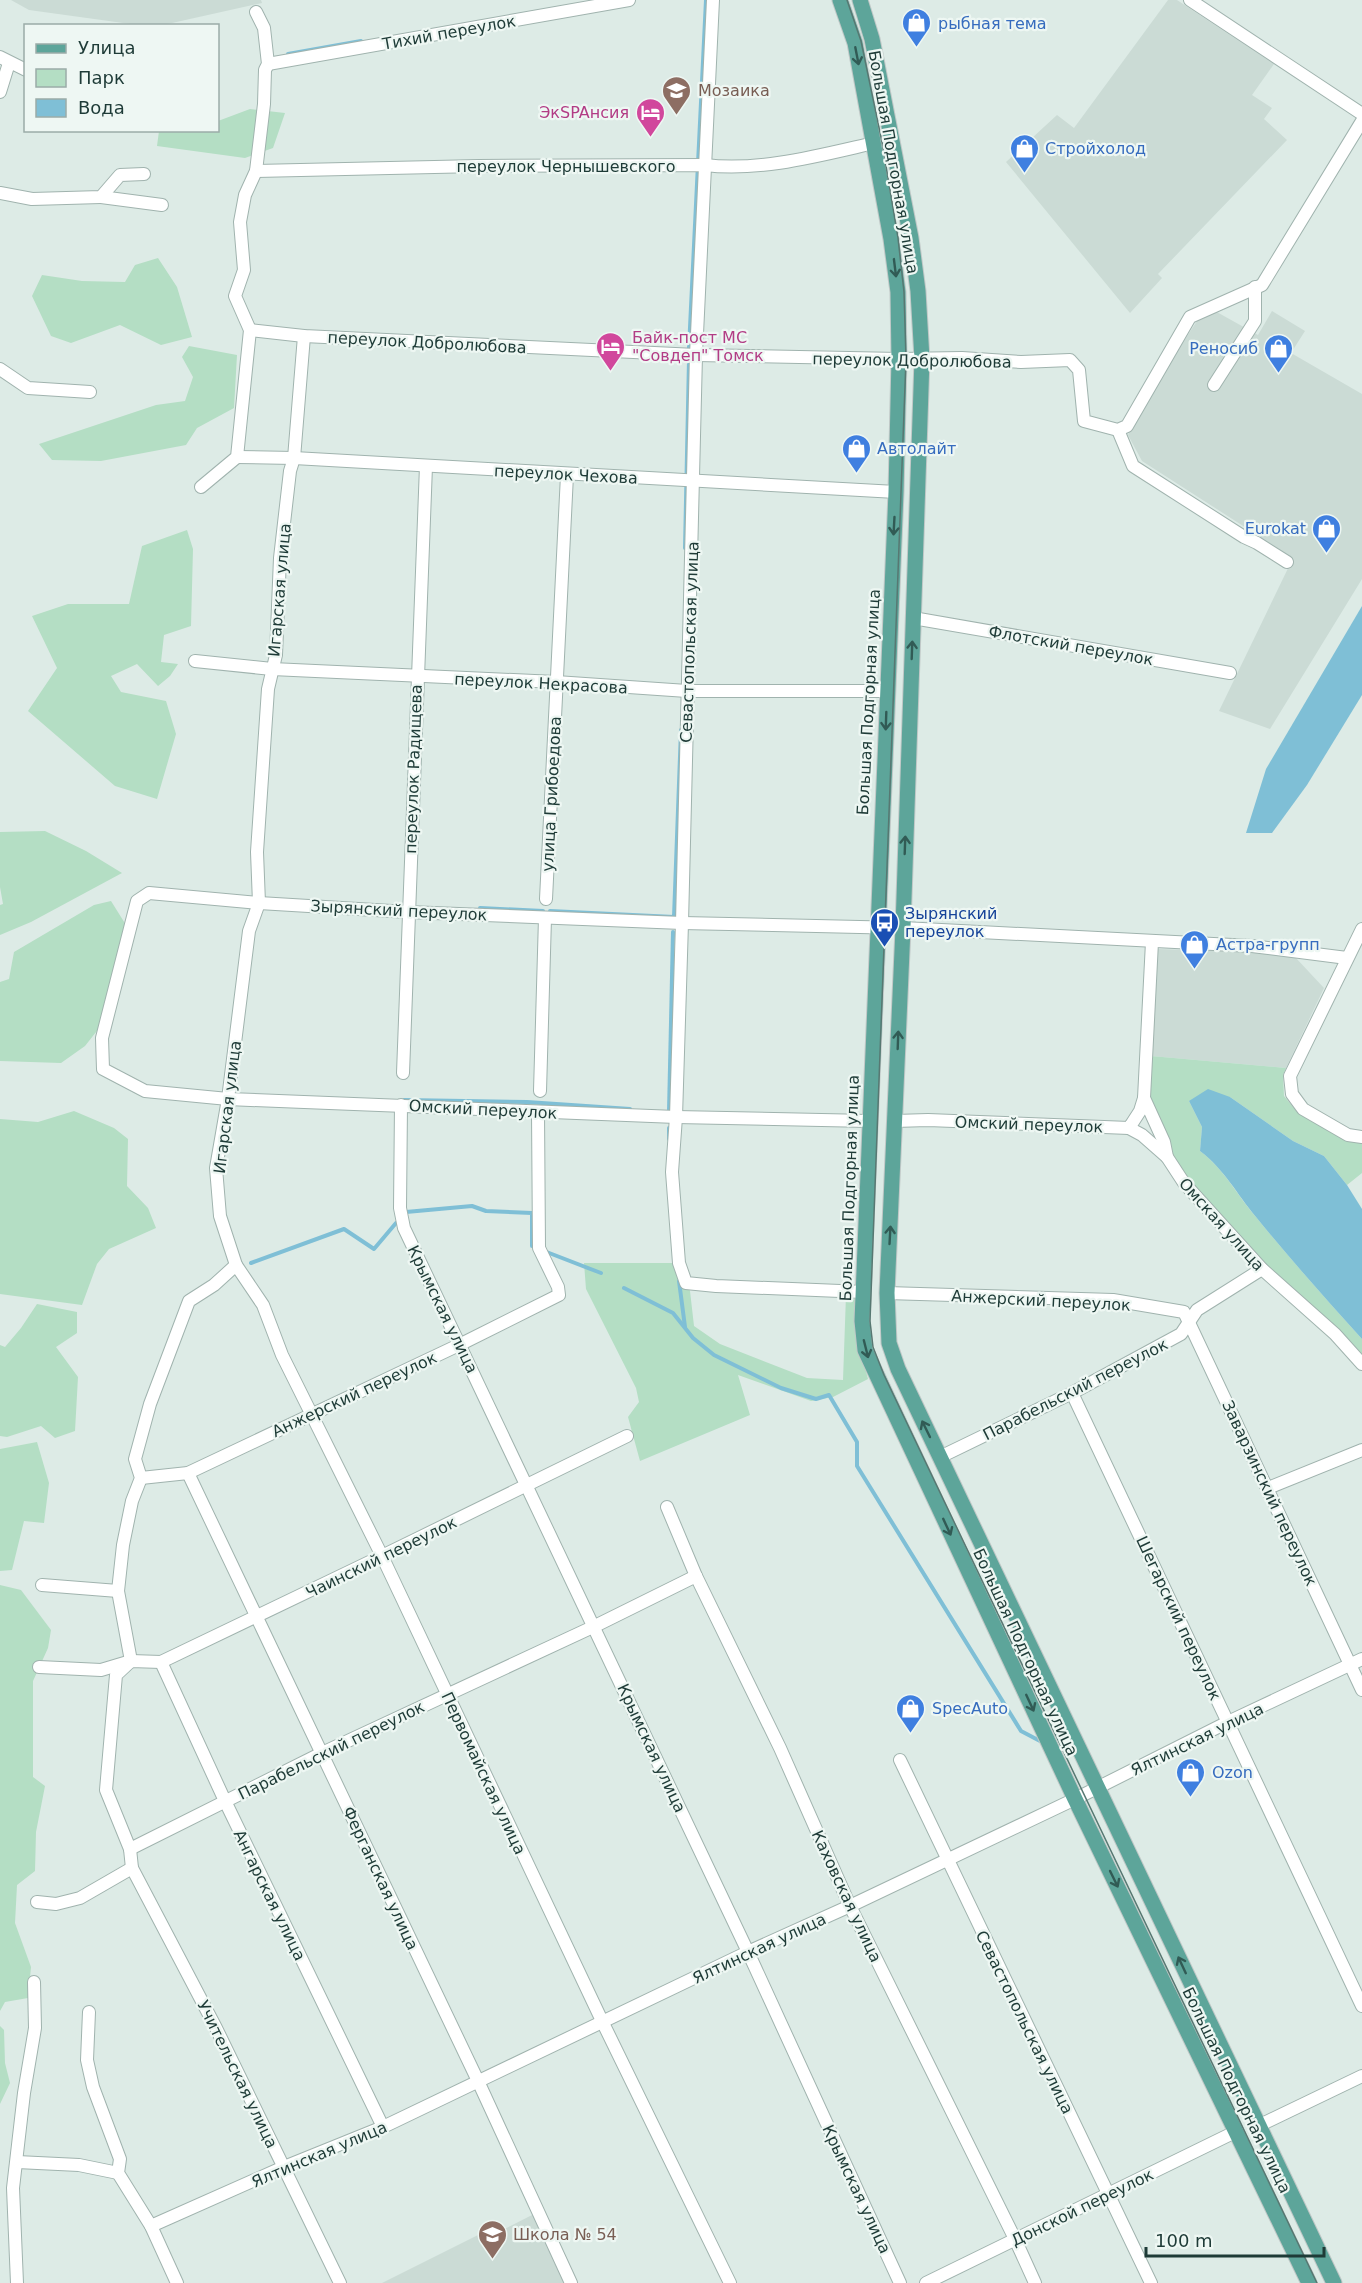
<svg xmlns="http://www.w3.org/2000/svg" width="1362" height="2283" viewBox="0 0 1362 2283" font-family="'DejaVu Sans',sans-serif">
  <rect width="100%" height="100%" fill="#ddebe6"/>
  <g fill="#cbdbd5">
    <path d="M 11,0 L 261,0 L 262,3 L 163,25 L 145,26 L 29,10 Z"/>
    <path d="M 1168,0 L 1177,0 L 1274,64 L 1252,95 L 1272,108 L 1264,119 L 1287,140 L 1158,274 L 1162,278 L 1130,313 L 1006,162 L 1057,115 L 1074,128 Z"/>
    <path d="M 1215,311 L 1258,335 L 1272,311 L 1305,331 L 1291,353 L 1362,394 L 1362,579 L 1270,729 L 1219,711 L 1293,558 L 1142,461 L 1128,435 L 1165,370 L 1197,321 Z"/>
    <path d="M 1158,949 L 1250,952 L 1295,957 L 1324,988 L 1286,1068 L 1151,1056 Z"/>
    <path d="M 534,2214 L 564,2283 L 382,2283 L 492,2228 L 495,2234 Z"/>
  </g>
  <g fill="#b4dec4">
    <path d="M 250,109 L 285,113 L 273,148 L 245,158 L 157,146 L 159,131 L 218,130 L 218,121 Z"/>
    <path d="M 158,258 L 177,287 L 192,337 L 161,345 L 120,325 L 71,343 L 51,336 L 32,296 L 42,275 L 82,281 L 125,282 L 135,265 Z"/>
    <path d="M 189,346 L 237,355 L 234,408 L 197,428 L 186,445 L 101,461 L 52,460 L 39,444 L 156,405 L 185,401 L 193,377 L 182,357 Z"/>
    <path d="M 187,530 L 193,549 L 191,626 L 164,635 L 161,662 L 178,664 L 170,676 L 158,686 L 137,664 L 111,676 L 121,692 L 166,701 L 176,734 L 157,799 L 115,786 L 28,711 L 57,668 L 32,616 L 68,604 L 129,604 L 142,546 Z"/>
    <path d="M 45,831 L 86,851 L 122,873 L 31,922 L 0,935 L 0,905 L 3,904 L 0,887 L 0,832 Z"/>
    <path d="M 111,901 L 126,925 L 100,1027 L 85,1046 L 61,1063 L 0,1061 L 0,982 L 9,979 L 14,952 L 94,905 Z"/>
    <path d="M 1151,1056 L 1286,1068 L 1283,1075 L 1284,1096 L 1298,1113 L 1347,1141 L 1362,1143 L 1362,1173 L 1347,1185 L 1324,1156 L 1293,1141 L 1230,1097 L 1189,1101 L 1202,1127 L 1200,1151 C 1225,1170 1236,1194 1256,1217 C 1290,1259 1326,1299 1362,1339 L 1362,1355 L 1340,1330 L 1264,1267 L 1185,1179 L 1173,1157 L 1149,1096 Z"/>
    <path d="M 74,1111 L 114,1128 L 128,1139 L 127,1186 L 148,1208 L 156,1228 L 109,1249 L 97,1264 L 82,1305 L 0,1294 L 0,1119 L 38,1122 Z"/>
    <path d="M 584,1263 L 675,1263 L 690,1291 L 694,1326 L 720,1344 L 807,1378 L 843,1380 L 846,1295 L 860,1296 L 861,1352 L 868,1379 L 833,1397 L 811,1401 L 738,1375 L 750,1415 L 640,1461 L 628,1417 L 639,1402 L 636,1388 L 586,1289 Z"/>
    <path d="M 37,1304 L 77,1312 L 77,1333 L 56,1347 L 78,1377 L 75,1431 L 55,1438 L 41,1426 L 7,1437 L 0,1436 L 0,1345 L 5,1347 L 21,1328 Z"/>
    <path d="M 37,1442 L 49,1483 L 44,1523 L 24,1521 L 12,1570 L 0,1571 L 0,1449 Z"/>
    <path d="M 0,1585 L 21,1590 L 51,1630 L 48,1648 L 33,1681 L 33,1777 L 45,1786 L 36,1832 L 35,1871 L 17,1885 L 15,1923 L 31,1967 L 28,1998 L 5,2002 L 0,2011 Z"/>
    <path d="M 0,2026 L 4,2030 L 5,2063 L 10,2083 L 0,2104 Z"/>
  </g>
  <g fill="#7fbfd6">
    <path d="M 1362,606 L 1362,695 L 1307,785 L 1272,833 L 1246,833 L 1266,769 Z"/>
    <path d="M 1208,1089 L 1230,1097 L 1293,1141 L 1324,1156 L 1347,1185 L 1362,1209 L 1362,1339 C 1326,1299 1290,1259 1256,1217 C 1236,1193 1225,1170 1200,1151 L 1202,1127 L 1189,1101 Z"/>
  </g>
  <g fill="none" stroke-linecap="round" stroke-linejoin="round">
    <g stroke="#7fbfd6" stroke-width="4">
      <path d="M 288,54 L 361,41"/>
      <path d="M 689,348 L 706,0"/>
      <path d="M 685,548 L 689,360"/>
      <path d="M 480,908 L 543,911"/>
      <path d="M 550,911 L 674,917 L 681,730"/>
      <path d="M 404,1100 L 527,1102 L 630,1109"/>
      <path d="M 669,1112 L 673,932"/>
      <path d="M 669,1139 L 669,1128"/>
      <path d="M 406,1212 L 472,1206 L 486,1211 L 532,1213 L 532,1246"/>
      <path d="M 544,1251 L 601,1273"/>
      <path d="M 251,1263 L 344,1229 L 374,1249 L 396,1223"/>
      <path d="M 679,1281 L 685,1327"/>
      <path d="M 624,1288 L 673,1313 L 693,1338 L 714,1355 L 781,1388 L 816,1399 L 829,1395 L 857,1442 L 857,1466 L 1021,1731 L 1040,1741"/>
    </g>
    <defs>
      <g id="minor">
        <path d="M 713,0 L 696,355 L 682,923 L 676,1117 L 672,1172 L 679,1263 L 686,1283 L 716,1286 L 864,1292"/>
        <path d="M 1190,0 L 1362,114"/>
        <path d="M 0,57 L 26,70"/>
        <path d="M 268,64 L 629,0"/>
        <path d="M 0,92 L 9,63"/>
        <path d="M 256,171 L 479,166 L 705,165 C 759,172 821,155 874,143"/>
        <path d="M 0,193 L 32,199 L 101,197 L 120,175 L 144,174"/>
        <path d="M 101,197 L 162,205"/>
        <path d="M 250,330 L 304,336 L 696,355 L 899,359 L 962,358 L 1021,362 L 1070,360 L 1079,370 L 1084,421 L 1118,430 L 1127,426 L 1190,317 L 1262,285 L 1362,121"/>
        <path d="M 304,336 L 294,458 L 290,471 L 280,558 L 276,655 L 268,689 L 257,852 L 259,903 L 249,931 L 228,1099 L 216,1168 L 220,1216 L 236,1265 L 214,1285 L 189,1301 L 150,1404 L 135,1459 L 141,1478 L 132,1501 L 123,1545 L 118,1591 L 131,1661 L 116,1675 L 106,1790 L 130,1849 L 132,1868 L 216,2028 L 340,2283"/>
        <path d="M 0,369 L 28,388 L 90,392"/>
        <path d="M 1214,385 L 1255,321 L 1255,287"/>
        <path d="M 1118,430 L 1133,466 L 1244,537 L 1257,543 L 1287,562"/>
        <path d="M 237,457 L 294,458 L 896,492"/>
        <path d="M 201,487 L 237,457 L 250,330 L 235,296 L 244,270 L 240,222 L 245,195 L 256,171 L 264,104 L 265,70 L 268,64 L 264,28 L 256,12"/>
        <path d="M 913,618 L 1230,673"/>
        <path d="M 195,661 L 272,669 L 556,682 L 687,691 L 887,691"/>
        <path d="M 546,899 L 567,475"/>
        <path d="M 1362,929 L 1290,1076 L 1292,1094 L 1303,1109 L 1348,1135 L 1362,1137"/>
        <path d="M 1152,942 L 1144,1098 L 1164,1142 L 1167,1157 L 1184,1183 L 1262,1269 L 1335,1334 L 1362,1364"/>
        <path d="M 403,1073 L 426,466"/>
        <path d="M 540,1091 L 545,918"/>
        <path d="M 401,1105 L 400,1208 L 404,1228 L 748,1952 L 900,2283"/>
        <path d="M 869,1121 L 676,1117 L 228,1099 L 145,1091 L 103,1069 L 102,1038 L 137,901 L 149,893 L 259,903 L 408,912 L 682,923 L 903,928 L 1252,946 L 1347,958"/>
        <path d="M 895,1121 L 928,1120 L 1129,1128 L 1140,1111 L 1144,1098"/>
        <path d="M 1129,1128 L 1142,1135 L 1167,1157"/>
        <path d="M 236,1265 L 263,1305 L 282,1355 L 382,1556 L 603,2023 L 730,2283"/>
        <path d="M 887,1293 L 1113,1300 L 1184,1312 L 1362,1690"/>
        <path d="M 1072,1393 L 1362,2006"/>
        <path d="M 940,1457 L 1072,1393 L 1181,1334 L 1197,1310 L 1262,1269"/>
        <path d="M 188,1473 L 478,2081 L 571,2283"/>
        <path d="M 141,1478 L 188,1473 L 461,1344 L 559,1295 L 558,1287 L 539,1248 L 538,1112"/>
        <path d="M 1268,1488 L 1362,1450"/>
        <path d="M 667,1507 L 696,1576 L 780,1748 L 850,1906 L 1015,2239 L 1035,2283"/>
        <path d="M 42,1585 L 118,1591"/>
        <path d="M 161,1662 L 225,1801 L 383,2127"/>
        <path d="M 39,1667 L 101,1670 L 131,1661 L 161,1662 L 382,1556 L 627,1436"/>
        <path d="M 900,1760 L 1151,2283"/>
        <path d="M 130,1849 L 322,1753 L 595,1626 L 696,1576"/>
        <path d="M 37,1902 L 56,1904 L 80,1898 L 132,1868"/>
        <path d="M 89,2012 L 87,2060 L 93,2087 L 120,2159 L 118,2173 L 151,2226 L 177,2283"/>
        <path d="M 1258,2126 L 1362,2076"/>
        <path d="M 17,2162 L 79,2165 L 118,2173"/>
        <path d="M 151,2226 L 284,2167 L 383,2127 L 748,1952 L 850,1906 L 1075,1799 L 1228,1722 L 1362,1659"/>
        <path d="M 17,2283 L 13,2188 L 24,2093 L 35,2028 L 34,1982"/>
        <path d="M 926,2283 L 1237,2131"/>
      </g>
      <g id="major">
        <path d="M 840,0 L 855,43 L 891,239 L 898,292 L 899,359 L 896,492 L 862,1321 L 865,1350 L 1075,1799 L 1309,2283"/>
        <path d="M 860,0 L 872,39 L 911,238 L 918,291 L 922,359 L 903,928 L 887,1293 L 889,1343 L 898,1369 L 1334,2283"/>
      </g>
    </defs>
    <use href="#minor" stroke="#a0b3ae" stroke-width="14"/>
    <use href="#major" stroke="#c0c8c7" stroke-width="17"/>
    <use href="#minor" stroke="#fff" stroke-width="12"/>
    <use href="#major" stroke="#5da59a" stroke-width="15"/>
    <path stroke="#577872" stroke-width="1.5" d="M 847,0 L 861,41 L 882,142 L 898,238 L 904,292 L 906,359 L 870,1321 L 873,1347 L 884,1375 L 1317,2283"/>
  </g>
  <defs><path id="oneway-shaft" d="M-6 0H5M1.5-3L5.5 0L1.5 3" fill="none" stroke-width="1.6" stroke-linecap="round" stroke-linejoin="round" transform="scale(1.5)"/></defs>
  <g stroke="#315b55">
    <use href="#oneway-shaft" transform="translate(857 56) rotate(79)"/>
    <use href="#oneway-shaft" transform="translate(895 268) rotate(83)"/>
    <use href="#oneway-shaft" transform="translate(894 526) rotate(93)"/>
    <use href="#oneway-shaft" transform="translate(912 650) rotate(-88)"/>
    <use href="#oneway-shaft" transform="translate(886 721) rotate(92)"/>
    <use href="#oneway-shaft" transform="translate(905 845) rotate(-88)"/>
    <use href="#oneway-shaft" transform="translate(898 1040) rotate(-88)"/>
    <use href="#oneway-shaft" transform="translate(890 1235) rotate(-87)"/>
    <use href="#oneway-shaft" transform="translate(866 1349) rotate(76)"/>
    <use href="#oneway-shaft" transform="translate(926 1429) rotate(-116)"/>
    <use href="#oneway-shaft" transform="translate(947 1527) rotate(65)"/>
    <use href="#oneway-shaft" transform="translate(1030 1703) rotate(65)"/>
    <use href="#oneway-shaft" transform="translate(1114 1879) rotate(64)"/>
    <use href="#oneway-shaft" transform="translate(1182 1965) rotate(-115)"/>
  </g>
  <defs>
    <symbol id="shop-pin" viewBox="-11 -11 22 30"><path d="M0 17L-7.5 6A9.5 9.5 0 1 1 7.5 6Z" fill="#3f7fe0" stroke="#eef7f3"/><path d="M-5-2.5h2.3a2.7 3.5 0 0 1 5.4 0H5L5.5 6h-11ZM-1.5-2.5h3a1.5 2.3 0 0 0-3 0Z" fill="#fff"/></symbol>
    <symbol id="school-pin" viewBox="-11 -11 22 30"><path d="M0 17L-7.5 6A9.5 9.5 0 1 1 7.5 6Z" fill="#8d6e63" stroke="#eef7f3"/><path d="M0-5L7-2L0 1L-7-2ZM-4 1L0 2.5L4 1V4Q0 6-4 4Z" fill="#fff"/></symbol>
    <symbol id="hotel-pin" viewBox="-11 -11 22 30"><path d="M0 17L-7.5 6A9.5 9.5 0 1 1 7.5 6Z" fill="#d1479c" stroke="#eef7f3"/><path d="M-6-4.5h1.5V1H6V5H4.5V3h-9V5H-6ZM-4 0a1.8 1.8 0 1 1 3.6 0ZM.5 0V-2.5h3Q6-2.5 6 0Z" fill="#fff"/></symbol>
    <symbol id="bus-pin" viewBox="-11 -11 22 30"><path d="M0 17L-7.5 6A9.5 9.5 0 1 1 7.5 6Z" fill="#1a4fb4" stroke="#eef7f3"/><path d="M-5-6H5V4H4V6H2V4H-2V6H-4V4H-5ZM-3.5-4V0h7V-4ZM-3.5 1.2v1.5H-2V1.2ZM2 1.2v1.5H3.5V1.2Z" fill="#fff"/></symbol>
  </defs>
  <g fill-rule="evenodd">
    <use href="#shop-pin" x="900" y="6" width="33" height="45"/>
    <use href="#school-pin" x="660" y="74" width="33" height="45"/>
    <use href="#hotel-pin" x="634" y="96" width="33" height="45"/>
    <use href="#shop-pin" x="1008" y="132" width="33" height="45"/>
    <use href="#hotel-pin" x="594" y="330" width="33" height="45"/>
    <use href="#shop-pin" x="1262" y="332" width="33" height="45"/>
    <use href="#shop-pin" x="840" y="432" width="33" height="45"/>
    <use href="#shop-pin" x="1310" y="512" width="33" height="45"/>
    <use href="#bus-pin" x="868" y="906" width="33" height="45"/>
    <use href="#shop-pin" x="1178" y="928" width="33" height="45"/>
    <use href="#shop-pin" x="894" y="1692" width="33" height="45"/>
    <use href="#shop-pin" x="1174" y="1756" width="33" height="45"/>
    <use href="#school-pin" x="476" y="2218" width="33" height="45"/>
  </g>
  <g text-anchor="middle" stroke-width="4.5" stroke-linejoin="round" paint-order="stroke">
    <g font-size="16" fill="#366cbe" stroke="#eef7f3" text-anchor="start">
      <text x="938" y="29">рыбная тема</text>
      <text x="1045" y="154">Стройхолод</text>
      <text x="1258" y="354" text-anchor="end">Реносиб</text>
      <text x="877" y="454">Автолайт</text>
      <text x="1306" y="534" text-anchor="end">Eurokat</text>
      <text x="1216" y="950">Астра-групп</text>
      <text x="932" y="1714">SpecAuto</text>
      <text x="1212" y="1778">Ozon</text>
    </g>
    <g font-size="16" fill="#1e3b37" stroke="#eef7f3">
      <text transform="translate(449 32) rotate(-10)" y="6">Тихий переулок</text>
      <text transform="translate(894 162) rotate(80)" y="6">Большая Подгорная улица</text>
      <text x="566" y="172">переулок Чернышевского</text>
      <text transform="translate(427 342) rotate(3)" y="6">переулок Добролюбова</text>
      <text transform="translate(912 360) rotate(1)" y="6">переулок Добролюбова</text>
      <text transform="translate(566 474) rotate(3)" y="6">переулок Чехова</text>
      <text transform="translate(279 590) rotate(-85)" y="6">Игарская улица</text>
      <text transform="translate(689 642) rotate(-88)" y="6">Севастопольская улица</text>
      <text transform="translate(1071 645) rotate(10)" y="6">Флотский переулок</text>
      <text transform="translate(541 683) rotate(3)" y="6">переулок Некрасова</text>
      <text transform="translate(868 702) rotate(-87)" y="6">Большая Подгорная улица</text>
      <text transform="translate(413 769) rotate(-88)" y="6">переулок Радищева</text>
      <text transform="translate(551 794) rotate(-87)" y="6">улица Грибоедова</text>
      <text transform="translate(399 910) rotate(3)" y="6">Зырянский переулок</text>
      <text transform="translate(227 1107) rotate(-83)" y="6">Игарская улица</text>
      <text transform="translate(483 1109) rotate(3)" y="6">Омский переулок</text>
      <text transform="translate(1029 1124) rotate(2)" y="6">Омский переулок</text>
      <text transform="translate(849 1188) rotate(-88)" y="6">Большая Подгорная улица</text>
      <text transform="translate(1222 1224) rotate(48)" y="6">Омская улица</text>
      <text transform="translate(1041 1300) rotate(3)" y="6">Анжерский переулок</text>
      <text transform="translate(443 1309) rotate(64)" y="6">Крымская улица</text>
      <text transform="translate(1075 1389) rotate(-27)" y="6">Парабельский переулок</text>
      <text transform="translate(354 1394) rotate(-25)" y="6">Анжерский переулок</text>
      <text transform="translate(1270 1493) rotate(65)" y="6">Заварзинский переулок</text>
      <text transform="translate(381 1557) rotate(-26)" y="6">Чаинский переулок</text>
      <text transform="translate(1179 1618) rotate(65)" y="6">Шегарский переулок</text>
      <text transform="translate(1026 1652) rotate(65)" y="6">Большая Подгорная улица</text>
      <text transform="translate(1197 1739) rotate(-26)" y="6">Ялтинская улица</text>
      <text transform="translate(652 1748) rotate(65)" y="6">Крымская улица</text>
      <text transform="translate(331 1750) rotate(-26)" y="6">Парабельский переулок</text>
      <text transform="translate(484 1773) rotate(65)" y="6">Первомайская улица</text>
      <text transform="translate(381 1878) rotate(65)" y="6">Ферганская улица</text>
      <text transform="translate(270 1895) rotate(64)" y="6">Ангарская улица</text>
      <text transform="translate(847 1896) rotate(65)" y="6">Каховская улица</text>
      <text transform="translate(759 1948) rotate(-25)" y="6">Ялтинская улица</text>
      <text transform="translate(1025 2022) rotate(64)" y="6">Севастопольская улица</text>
      <text transform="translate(238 2074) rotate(64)" y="6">Учительская улица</text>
      <text transform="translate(1237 2090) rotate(64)" y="6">Большая Подгорная улица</text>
      <text transform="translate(319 2154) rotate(-23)" y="6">Ялтинская улица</text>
      <text transform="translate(857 2189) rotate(65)" y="6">Крымская улица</text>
      <text transform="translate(1082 2207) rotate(-26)" y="6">Донской переулок</text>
    </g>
    <g font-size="16" fill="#785e54" stroke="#eef7f3" text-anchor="start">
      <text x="698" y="96">Мозаика</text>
      <text x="513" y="2240">Школа № 54</text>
    </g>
    <g font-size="16" fill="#b23c85" stroke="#eef7f3" text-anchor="end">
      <text x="629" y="118">ЭкSPAнсия</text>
      <text x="632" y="343" text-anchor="start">Байк-пост MC<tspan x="632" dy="18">"Совдеп" Томск</tspan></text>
    </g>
    <g font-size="16" fill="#164399" stroke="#eef7f3" text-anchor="start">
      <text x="905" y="919">Зырянский<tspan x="905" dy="18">переулок</tspan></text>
    </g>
  </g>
  <rect x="24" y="24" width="195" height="108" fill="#eef7f3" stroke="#9baca8" stroke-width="1.5"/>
  <rect x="36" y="44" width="30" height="9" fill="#5da59a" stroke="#9baca8" stroke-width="1.5"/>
  <text x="78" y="54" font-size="18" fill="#1e3b37">Улица</text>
  <rect x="36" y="69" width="30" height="18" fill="#b4dec4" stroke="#9baca8" stroke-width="1.5"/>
  <text x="78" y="84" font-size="18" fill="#1e3b37">Парк</text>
  <rect x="36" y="99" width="30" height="18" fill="#7fbfd6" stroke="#9baca8" stroke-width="1.5"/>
  <text x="78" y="114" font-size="18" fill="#1e3b37">Вода</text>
  <path d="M1146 2247v9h178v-9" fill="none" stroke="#1e3b37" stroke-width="3"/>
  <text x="1155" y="2247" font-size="18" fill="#1e3b37" stroke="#eef7f3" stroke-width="4.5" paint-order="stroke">100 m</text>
</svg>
